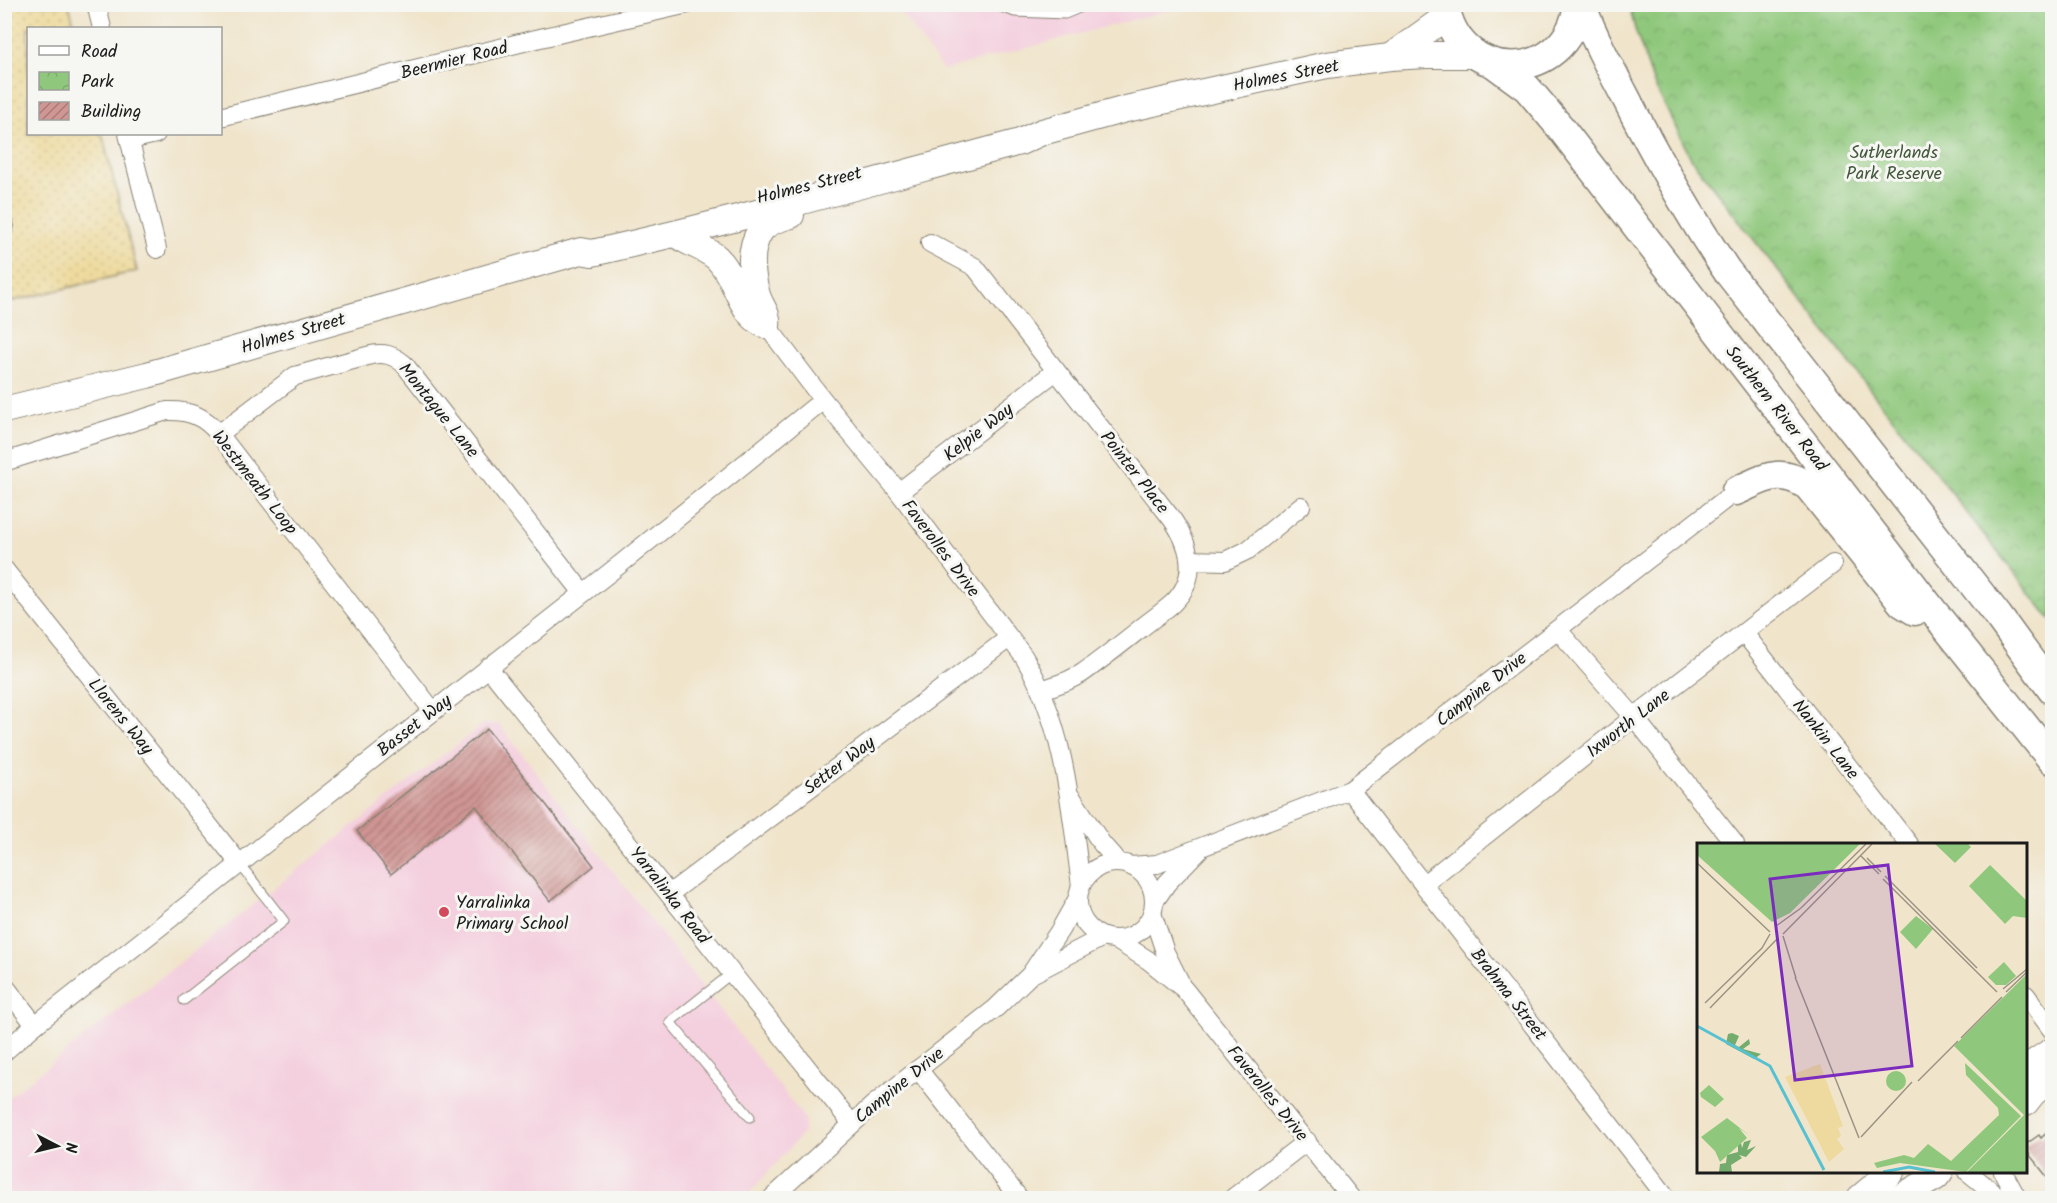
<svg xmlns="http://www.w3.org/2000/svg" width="2057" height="1203" viewBox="0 0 2057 1203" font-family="Kalam,sans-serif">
  <defs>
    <pattern id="sand-dots" width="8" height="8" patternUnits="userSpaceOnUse" patternTransform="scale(1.5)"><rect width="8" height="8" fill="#eeda9e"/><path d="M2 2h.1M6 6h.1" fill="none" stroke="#ccba88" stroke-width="1.8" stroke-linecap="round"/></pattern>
    <pattern id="park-crowns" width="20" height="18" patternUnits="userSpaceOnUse" patternTransform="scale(1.5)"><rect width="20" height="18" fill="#8fc87c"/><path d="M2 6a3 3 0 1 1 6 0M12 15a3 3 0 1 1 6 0" fill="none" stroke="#7bab6b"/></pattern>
    <pattern id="building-hatch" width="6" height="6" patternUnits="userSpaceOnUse" patternTransform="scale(1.5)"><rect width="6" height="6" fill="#d09694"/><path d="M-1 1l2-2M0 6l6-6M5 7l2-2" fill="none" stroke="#a87a78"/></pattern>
  </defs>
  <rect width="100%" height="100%" fill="#f6f6f2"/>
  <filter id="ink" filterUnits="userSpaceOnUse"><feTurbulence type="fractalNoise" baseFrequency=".0167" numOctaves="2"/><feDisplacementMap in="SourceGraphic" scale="12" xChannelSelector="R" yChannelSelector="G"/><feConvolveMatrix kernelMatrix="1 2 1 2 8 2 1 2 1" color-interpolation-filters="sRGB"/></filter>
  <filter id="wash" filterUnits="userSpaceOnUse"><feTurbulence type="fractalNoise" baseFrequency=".008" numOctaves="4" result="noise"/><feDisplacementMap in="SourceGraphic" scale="24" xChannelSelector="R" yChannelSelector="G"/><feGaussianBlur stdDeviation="1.35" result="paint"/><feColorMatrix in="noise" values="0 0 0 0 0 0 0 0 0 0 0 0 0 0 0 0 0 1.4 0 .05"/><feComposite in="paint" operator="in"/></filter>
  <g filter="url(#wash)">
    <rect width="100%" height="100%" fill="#f0e4ca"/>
    <g fill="#f4cfde">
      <path d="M 895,5 L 1188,5 L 943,70 Z"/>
      <path d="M 483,724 L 499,724 L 805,1119 L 803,1133 L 745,1198 L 5,1198 L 5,1100 Z"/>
    </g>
    <path fill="url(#sand-dots)" stroke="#857b5d" stroke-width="1.5" d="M 4,5 L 69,5 L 75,28 L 28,28 L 28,134 L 102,134 L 137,271 L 5,303 Z"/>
    <path fill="url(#park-crowns)" stroke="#56724c" stroke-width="1.5" d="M 1629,5 L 2052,5 L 2052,621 L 1875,396 L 1692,160 L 1654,84 L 1635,29 Z"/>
    <g id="blocks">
      <g fill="url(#building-hatch)">
        <path d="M 487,729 L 594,866 L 550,901 L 476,806 L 391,874 L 357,831 Z"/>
        <path d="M 2052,1128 L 2052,1183 L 2025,1149 L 2025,1145 L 2039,1135 L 2041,1138 Z"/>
      </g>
    </g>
  </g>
  <g filter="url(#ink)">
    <use href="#blocks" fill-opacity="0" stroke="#868073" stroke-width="1.5"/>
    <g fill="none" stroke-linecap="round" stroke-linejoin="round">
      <defs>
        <g id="lane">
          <path d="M 993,4 L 1015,12 L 1065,14 L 1089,4"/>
          <path d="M 732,973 L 670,1022 L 750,1117"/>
          <path d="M 184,1000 L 284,921 L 239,863"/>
        </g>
        <g id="street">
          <path d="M 96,4 L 102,28"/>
          <path d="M 220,117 L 536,39 L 688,4"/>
          <path d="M 128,134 L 157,249"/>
          <path d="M 130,140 L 156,134"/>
          <path d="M 4,226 L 5,226"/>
          <path d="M 930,243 L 975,267 L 1172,519 C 1190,545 1200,577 1173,603 C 1163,612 1151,620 1140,629 C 1121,644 1101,660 1081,674 L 1067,681 L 1042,690"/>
          <path d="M 767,326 L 823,400 L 899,492 L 1024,657 C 1065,726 1071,808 1081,886"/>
          <path d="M 219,434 L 295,376 L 371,355 C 384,352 393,355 404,364 L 583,593"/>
          <path d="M 4,462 L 167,411 C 190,410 205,417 219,434 L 433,711"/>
          <path d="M 899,492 L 1056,371"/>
          <path d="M 1190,560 L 1225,561 L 1248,550 L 1301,506"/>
          <path d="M 4,569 L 239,863"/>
          <path d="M 1558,630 L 1634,717 L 1735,844"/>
          <path d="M 1744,633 L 1909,844"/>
          <path d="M 488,667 L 852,1124"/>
          <path d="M 1350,790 L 1667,1198"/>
          <path d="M 1072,798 L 1102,844 L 1119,863"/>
          <circle cx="1116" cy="901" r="38"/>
          <path d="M 1131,866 L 1157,864 L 1350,790 L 1736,491"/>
          <path d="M 1424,884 L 1634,717 L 1833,564"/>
          <path d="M 669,894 L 1009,638"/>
          <path d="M 1154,902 L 1167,883 L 1199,850"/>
          <path d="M 1152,913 L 1165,952 L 1180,982"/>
          <path d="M 1116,940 L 1148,960 L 1184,989 L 1351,1198"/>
          <path d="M 1032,974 L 1103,937"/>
          <path d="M 4,985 L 35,1025"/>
          <path d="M 2026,995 L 2052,1030"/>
          <path d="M 4,1052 L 35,1025 L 623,562 L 823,400"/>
          <path d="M 918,1069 L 1019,1198"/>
          <path d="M 1968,1172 L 2000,1198"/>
          <path d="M 2003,1172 L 2017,1198"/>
          <path d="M 772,1198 L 873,1105 L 996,1008 L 1030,975 L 1060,930 L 1078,898"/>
          <path d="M 1233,1198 L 1307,1141"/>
        </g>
        <g id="secondary">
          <path d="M 1390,57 L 1440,21 L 1446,10"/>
          <path d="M 676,234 C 688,244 705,247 717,258 C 737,277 739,315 767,326 C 769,314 760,306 757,295 C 751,275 748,248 761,230 C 768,221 781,218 791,215"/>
          <path d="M 4,410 L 147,375 L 581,251 L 592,253 C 736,221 878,180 1020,142 L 1042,132 L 1126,109 L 1327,65 L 1390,57 L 1427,55 L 1476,55"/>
          <path d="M 2026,1068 L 2052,1051"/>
          <path d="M 2026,1102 L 2033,1093 L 2052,1078"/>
          <path d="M 1860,1198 L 1891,1172"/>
          <path d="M 1899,1198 L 1936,1177 L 1940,1172"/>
        </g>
        <g id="primary">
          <path d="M 1445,4 C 1457,86 1568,86 1578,4"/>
          <path d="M 1581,4 C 1593,36 1609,66 1625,96 C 1656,157 1689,215 1727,271 L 1998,616 L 2052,690"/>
          <path d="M 1493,63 L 1527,88 L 1560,127 L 1933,611 L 2052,760"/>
          <path d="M 1736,491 C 1766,478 1778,467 1808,486 L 1902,603 L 1915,611"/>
        </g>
      </defs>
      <use href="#lane" stroke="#868073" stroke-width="11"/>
      <use href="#street" stroke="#868073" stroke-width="20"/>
      <use href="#secondary" stroke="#868073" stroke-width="28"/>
      <use href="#primary" stroke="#868073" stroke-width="31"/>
      <use href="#lane" stroke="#fff" stroke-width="9"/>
      <use href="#street" stroke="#fff" stroke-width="18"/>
      <use href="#secondary" stroke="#fff" stroke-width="26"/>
      <use href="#primary" stroke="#fff" stroke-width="28"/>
    </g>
  </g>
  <circle fill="#d1495b" stroke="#f6f6f2" stroke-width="2" cx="444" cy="912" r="6"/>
  <g text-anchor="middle" stroke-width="6" stroke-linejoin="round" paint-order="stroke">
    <g font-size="18" fill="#1c1c1c" stroke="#f6f6f2">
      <text transform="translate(454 60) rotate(-14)" y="6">Beermier Road</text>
      <text transform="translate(1286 75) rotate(-11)" y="6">Holmes Street</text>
      <text transform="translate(809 185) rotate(-14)" y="6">Holmes Street</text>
      <text transform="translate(293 333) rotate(-16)" y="6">Holmes Street</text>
      <text transform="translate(1777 408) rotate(52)" y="6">Southern River Road</text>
      <text transform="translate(439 410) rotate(51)" y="6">Montague Lane</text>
      <text transform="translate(978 432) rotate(-38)" y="6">Kelpie Way</text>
      <text transform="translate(1135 472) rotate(52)" y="6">Pointer Place</text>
      <text transform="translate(255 482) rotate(52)" y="6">Westmeath Loop</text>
      <text transform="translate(941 548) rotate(53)" y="6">Faverolles Drive</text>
      <text transform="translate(1481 689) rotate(-38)" y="6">Campine Drive</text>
      <text transform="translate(121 716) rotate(51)" y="6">Llorens Way</text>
      <text transform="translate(1628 723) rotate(-38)" y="6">Ixworth Lane</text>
      <text transform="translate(414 725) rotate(-38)" y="6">Basset Way</text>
      <text transform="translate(1826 739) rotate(52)" y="6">Nankin Lane</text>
      <text transform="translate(839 765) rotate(-37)" y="6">Setter Way</text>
      <text transform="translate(670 895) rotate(52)" y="6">Yarralinka Road</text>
      <text transform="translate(1509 994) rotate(52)" y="6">Brahma Street</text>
      <text transform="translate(899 1085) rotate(-39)" y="6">Campine Drive</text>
      <text transform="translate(1268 1093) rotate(51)" y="6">Faverolles Drive</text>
    </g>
    <g font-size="18" fill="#44583e" stroke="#f6f6f2">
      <text x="1894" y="158">Sutherlands<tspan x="1894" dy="21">Park Reserve</tspan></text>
    </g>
    <g font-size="18" fill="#1c1c1c" stroke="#f6f6f2" text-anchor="start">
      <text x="456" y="908">Yarralinka<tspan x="456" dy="21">Primary School</tspan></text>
    </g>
  </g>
  <g transform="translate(1697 843)">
    <rect width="330" height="330" fill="#f0e4ca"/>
    <path d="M 330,131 L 330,329 L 270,329 L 327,272 L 257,203 Z" fill="#8fc87c"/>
    <path d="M 35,190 L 42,193 L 38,202 L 42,204 L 52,196 L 53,201 L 46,206 L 64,211 L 57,216 L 29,201 L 31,191 ZM 54,297 L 50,307 L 59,303 L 49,314 L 42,312 L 45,315 L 34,322 L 35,329 L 22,329 L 23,321 L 29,320 L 30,312 L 41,309 L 41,302 L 44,300 L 45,305 L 47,299 Z" fill="#73ac6c"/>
    <path d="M 30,275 L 52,292 L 42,285 L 50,295 L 23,319 L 18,308 L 4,294 Z" fill="#8fc87c"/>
    <path d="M 123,221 L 146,283 L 141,285 L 144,293 L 140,296 L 147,306 L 132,319 L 88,234 Z" fill="#eeda9e"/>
    <path d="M 0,1 L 163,1 L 93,70 L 75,79 L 0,12 ZM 238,1 L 271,1 L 274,4 L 258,20 ZM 293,22 L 330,58 L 330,75 L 316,73 L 308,81 L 272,43 ZM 219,73 L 236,86 L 219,106 L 203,89 ZM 307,119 L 319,133 L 309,142 L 299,142 L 291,134 ZM 268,220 L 324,273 L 269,329 L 203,320 L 180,325 L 177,320 L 207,312 L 217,315 L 231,301 L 254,318 L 302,272 L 301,265 L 269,232 ZM189 238a10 10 0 1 1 20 0a10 10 0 1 1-20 0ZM 12,242 L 27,256 L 18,264 L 4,254 L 3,250 Z" fill="#8fc87c"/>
    <path fill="none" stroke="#57c1d2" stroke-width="3" d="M 0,183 L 73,223 L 127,327M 186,329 L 212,324 L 238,329"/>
    <path fill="none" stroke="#9b9484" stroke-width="1.5" d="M 164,13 L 182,31M 170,15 L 184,29M 0,20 L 73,89M 188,33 L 280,125M 186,36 L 300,149M 79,83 L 104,65 L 169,1M 86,91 L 175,1M 86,93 L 99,135M 98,134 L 162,295M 306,146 L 330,126M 309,149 L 330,129M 8,160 L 65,105 L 73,91M 13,165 L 80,96M 264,195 L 305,154M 221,238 L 261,198M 164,294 L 215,239"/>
    <path fill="#7b2cbf" fill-opacity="0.15" stroke="#7b2cbf" stroke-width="3" d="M 191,22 L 215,223 L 98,237 L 73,36 Z"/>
    <rect width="330" height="330" fill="none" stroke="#1c1c1c" stroke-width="3"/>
  </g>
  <rect width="2057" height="1203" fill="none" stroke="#f6f6f2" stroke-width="24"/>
  <rect x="27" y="27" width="195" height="108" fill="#f6f6f2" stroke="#9f9f9c" stroke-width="1.5"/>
  <rect x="39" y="46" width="30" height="9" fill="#ffffff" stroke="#9f9f9c" stroke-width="1.5"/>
  <text x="81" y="57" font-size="18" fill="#1c1c1c">Road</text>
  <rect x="39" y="72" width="30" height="18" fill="url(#park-crowns)" stroke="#9f9f9c" stroke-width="1.5"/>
  <text x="81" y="87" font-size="18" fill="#1c1c1c">Park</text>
  <rect x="39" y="102" width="30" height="18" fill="url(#building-hatch)" stroke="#9f9f9c" stroke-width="1.5"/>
  <text x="81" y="117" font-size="18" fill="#1c1c1c">Building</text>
  <g transform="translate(57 1146) rotate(97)" stroke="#f6f6f2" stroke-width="4.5" paint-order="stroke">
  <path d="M0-4.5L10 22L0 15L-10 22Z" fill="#1c1c1c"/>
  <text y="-9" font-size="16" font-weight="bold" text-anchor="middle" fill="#1c1c1c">N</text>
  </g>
</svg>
